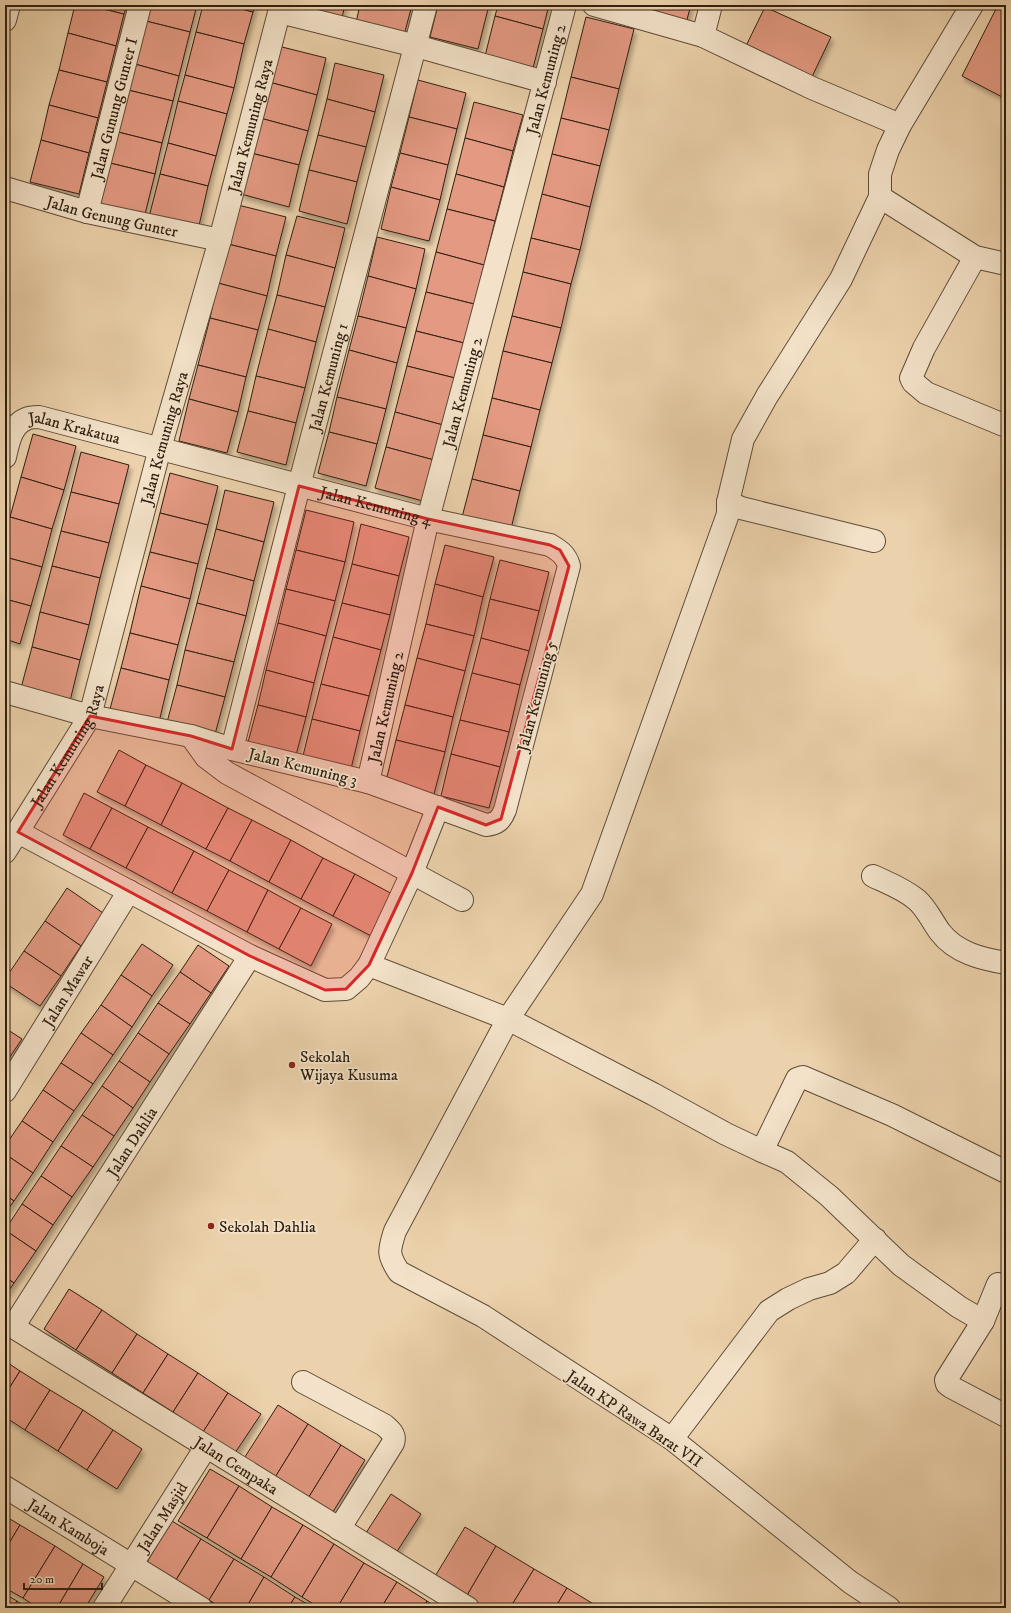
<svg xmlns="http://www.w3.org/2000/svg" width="1011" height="1613" viewBox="0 0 1011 1613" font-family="'IM FELL DW Pica',serif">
  <defs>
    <filter id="shadow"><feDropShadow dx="2.5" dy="4.5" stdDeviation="2" flood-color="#0004"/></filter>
  </defs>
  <rect width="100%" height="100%" fill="#ecd2ac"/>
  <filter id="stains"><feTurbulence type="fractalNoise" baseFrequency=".005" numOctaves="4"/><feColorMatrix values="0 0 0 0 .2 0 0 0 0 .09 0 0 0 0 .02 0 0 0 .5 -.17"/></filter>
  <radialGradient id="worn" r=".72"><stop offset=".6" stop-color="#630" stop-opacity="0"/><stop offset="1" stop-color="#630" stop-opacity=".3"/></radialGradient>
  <g fill="#e39982" stroke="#301f10" filter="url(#shadow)">
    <path d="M 75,5 L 88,5 L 124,14 L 116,46 L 68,33 Z"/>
    <path d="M 88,5 L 127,5 L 124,14 Z"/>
    <path d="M 146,5 L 197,5 L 190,32 L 142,20 Z"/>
    <path d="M 203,5 L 226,5 L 253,12 L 244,44 L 196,32 Z"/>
    <path d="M 226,5 L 255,5 L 253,12 Z"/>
    <path d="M 293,5 L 345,5 L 340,26 Z"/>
    <path d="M 360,5 L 412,5 L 403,39 L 355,27 Z"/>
    <path d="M 438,5 L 489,5 L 478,49 L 430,37 Z"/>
    <path d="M 498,5 L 549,5 L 543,29 L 495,16 Z"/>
    <path d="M 639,5 L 691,5 L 686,23 L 638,11 Z"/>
    <path d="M 998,5 L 1006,5 L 1006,99 L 962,76 Z"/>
    <path d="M 765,7 L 831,37 L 809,83 L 743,52 Z"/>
    <path d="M 495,16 L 543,29 L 532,72 L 484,60 Z"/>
    <path d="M 586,17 L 634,29 L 619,89 L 571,77 Z"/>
    <path d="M 142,20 L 190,32 L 179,76 L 131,63 Z"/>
    <path d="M 196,32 L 244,44 L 234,88 L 185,75 Z"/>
    <path d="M 68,33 L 116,46 L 107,82 L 59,70 Z"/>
    <path d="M 278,46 L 326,58 L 317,95 L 269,82 Z"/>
    <path d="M 131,63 L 179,76 L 173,101 L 124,89 Z"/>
    <path d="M 335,63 L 384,75 L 375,112 L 327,99 Z"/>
    <path d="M 59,70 L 107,82 L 98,118 L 49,105 Z"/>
    <path d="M 185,75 L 234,88 L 227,114 L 178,101 Z"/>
    <path d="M 571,77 L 619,89 L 609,130 L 561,118 Z"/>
    <path d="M 418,80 L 466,93 L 457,129 L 409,117 Z"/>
    <path d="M 269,82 L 317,95 L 308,131 L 260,118 Z"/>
    <path d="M 124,89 L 173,101 L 162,143 L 114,131 Z"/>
    <path d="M 327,99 L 375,112 L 366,147 L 318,135 Z"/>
    <path d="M 178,101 L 227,114 L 216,156 L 168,143 Z"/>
    <path d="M 474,102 L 523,115 L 513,151 L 465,138 Z"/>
    <path d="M 49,105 L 98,118 L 89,153 L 41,140 Z"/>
    <path d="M 409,117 L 457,129 L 448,165 L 400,153 Z"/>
    <path d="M 260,118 L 308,131 L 299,165 L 251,153 Z"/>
    <path d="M 561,118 L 609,130 L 600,166 L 552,154 Z"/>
    <path d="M 114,131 L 162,143 L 155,174 L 106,162 Z"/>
    <path d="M 318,135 L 366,147 L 357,182 L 309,170 Z"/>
    <path d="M 465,138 L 513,151 L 504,187 L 456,174 Z"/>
    <path d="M 41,140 L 89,153 L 79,194 L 30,182 Z"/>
    <path d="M 168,143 L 216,156 L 208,186 L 160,174 Z"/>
    <path d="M 251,153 L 299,165 L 289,207 L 241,194 Z"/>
    <path d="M 400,153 L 448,165 L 440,200 L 391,187 Z"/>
    <path d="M 552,154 L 600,166 L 590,207 L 542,194 Z"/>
    <path d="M 106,162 L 155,174 L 144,218 L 96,205 Z"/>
    <path d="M 309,170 L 357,182 L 347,224 L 299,211 Z"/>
    <path d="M 160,174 L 208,186 L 198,230 L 149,217 Z"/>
    <path d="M 456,174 L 504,187 L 495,221 L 447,209 Z"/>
    <path d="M 391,187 L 440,200 L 429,241 L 381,229 Z"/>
    <path d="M 542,194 L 590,207 L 580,250 L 531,238 Z"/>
    <path d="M 238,205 L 286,217 L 276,256 L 228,244 Z"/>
    <path d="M 447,209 L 495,221 L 484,265 L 436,252 Z"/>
    <path d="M 297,216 L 345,228 L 335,268 L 286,255 Z"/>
    <path d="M 377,237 L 425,249 L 416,289 L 368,276 Z"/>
    <path d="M 531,238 L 580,250 L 571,284 L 523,272 Z"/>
    <path d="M 228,244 L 276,256 L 267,296 L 218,283 Z"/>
    <path d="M 436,252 L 484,265 L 474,304 L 426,292 Z"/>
    <path d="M 286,255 L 335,268 L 325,307 L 277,295 Z"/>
    <path d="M 523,272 L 571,284 L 561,328 L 512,316 Z"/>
    <path d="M 368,276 L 416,289 L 406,328 L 358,316 Z"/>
    <path d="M 218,283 L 267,296 L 258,330 L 210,318 Z"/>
    <path d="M 426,292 L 474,304 L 464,343 L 416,331 Z"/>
    <path d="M 277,295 L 325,307 L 316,342 L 268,329 Z"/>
    <path d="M 358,316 L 406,328 L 397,363 L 349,350 Z"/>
    <path d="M 512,316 L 561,328 L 552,363 L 503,351 Z"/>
    <path d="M 210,318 L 258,330 L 246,377 L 198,365 Z"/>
    <path d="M 268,329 L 316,342 L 305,388 L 256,376 Z"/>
    <path d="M 416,331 L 464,343 L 455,378 L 407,366 Z"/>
    <path d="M 349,350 L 397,363 L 386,409 L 337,397 Z"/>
    <path d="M 503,351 L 552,363 L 540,410 L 492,398 Z"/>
    <path d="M 198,365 L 246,377 L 238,412 L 189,399 Z"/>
    <path d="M 407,366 L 455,378 L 443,425 L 395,412 Z"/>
    <path d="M 256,376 L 305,388 L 296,423 L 248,411 Z"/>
    <path d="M 337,397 L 386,409 L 377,444 L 329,432 Z"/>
    <path d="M 492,398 L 540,410 L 531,447 L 483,435 Z"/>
    <path d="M 189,399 L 238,412 L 227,453 L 179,441 Z"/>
    <path d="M 248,411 L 296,423 L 286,465 L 237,452 Z"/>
    <path d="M 395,412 L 443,425 L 434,460 L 386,447 Z"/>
    <path d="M 329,432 L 377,444 L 366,486 L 318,473 Z"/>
    <path d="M 33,434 L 76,446 L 64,490 L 21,477 Z"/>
    <path d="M 483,435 L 531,447 L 520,491 L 472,479 Z"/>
    <path d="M 386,447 L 434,460 L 423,501 L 375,488 Z"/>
    <path d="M 81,452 L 129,465 L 119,504 L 71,492 Z"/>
    <path d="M 170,473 L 218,486 L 208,525 L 160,513 Z"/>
    <path d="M 21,477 L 64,490 L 52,529 L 10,517 Z"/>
    <path d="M 472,479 L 520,491 L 510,533 L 461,521 Z"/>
    <path d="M 225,490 L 274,502 L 264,542 L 216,529 Z"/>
    <path d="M 71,492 L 119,504 L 109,543 L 61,531 Z"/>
    <path d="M 306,510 L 354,522 L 345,562 L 296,550 Z"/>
    <path d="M 160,513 L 208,525 L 198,564 L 150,552 Z"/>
    <path d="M 10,517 L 52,529 L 42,567 L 5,557 L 5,533 Z"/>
    <path d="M 361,524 L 409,537 L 399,576 L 352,564 Z"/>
    <path d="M 216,529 L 264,542 L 254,581 L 206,568 Z"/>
    <path d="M 61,531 L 109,543 L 100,578 L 52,566 Z"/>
    <path d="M 445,545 L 494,557 L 483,597 L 435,584 Z"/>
    <path d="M 296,550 L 345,562 L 335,601 L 286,589 Z"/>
    <path d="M 150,552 L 198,564 L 190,599 L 141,586 Z"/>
    <path d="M 5,557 L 42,567 L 31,606 L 5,599 Z"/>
    <path d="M 500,560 L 549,572 L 539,611 L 490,599 Z"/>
    <path d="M 352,564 L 399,576 L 390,615 L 342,603 Z"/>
    <path d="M 52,566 L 100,578 L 89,625 L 40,612 Z"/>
    <path d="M 206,568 L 254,581 L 246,616 L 197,603 Z"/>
    <path d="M 435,584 L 483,597 L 474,636 L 426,624 Z"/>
    <path d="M 141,586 L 190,599 L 178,645 L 130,633 Z"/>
    <path d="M 286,589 L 335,601 L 326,636 L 278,623 Z"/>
    <path d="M 5,599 L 31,606 L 20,644 L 5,639 Z"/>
    <path d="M 490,599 L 539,611 L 529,651 L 481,638 Z"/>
    <path d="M 197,603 L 246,616 L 234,662 L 185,650 Z"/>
    <path d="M 342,603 L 390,615 L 381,650 L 333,637 Z"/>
    <path d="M 40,612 L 89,625 L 80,660 L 32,647 Z"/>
    <path d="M 278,623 L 326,636 L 314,683 L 266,670 Z"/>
    <path d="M 426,624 L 474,636 L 465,671 L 417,658 Z"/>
    <path d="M 130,633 L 178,645 L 169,680 L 121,668 Z"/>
    <path d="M 333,637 L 381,650 L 369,696 L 321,684 Z"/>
    <path d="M 481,638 L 529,651 L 520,685 L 472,673 Z"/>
    <path d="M 32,647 L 80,660 L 70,701 L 21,688 Z"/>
    <path d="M 185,650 L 234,662 L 225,697 L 177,685 Z"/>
    <path d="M 417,658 L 465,671 L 453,717 L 405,705 Z"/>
    <path d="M 121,668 L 169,680 L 159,722 L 110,709 Z"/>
    <path d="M 266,670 L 314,683 L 306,717 L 258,705 Z"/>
    <path d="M 472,673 L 520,685 L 509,732 L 460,720 Z"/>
    <path d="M 321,684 L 369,696 L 360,731 L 312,719 Z"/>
    <path d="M 177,685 L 225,697 L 214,738 L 166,726 Z"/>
    <path d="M 258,705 L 306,717 L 295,759 L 247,746 Z"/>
    <path d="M 405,705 L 453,717 L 445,752 L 396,740 Z"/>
    <path d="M 312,719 L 360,731 L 350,773 L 302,760 Z"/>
    <path d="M 460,720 L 509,732 L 500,767 L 451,754 Z"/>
    <path d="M 396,740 L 445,752 L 434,794 L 386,781 Z"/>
    <path d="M 119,750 L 146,765 L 125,806 L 97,792 Z"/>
    <path d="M 451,754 L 500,767 L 489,808 L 441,796 Z"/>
    <path d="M 146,765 L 182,783 L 161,825 L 125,806 Z"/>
    <path d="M 182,783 L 228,808 L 206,849 L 161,825 Z"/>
    <path d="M 84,793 L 112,808 L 90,849 L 63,835 Z"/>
    <path d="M 112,808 L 148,827 L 126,868 L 90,849 Z"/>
    <path d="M 228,808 L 252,820 L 230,861 L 206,849 Z"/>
    <path d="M 252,820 L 291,840 L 269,882 L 230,861 Z"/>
    <path d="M 148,827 L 194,851 L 172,893 L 126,868 Z"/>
    <path d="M 291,840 L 323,858 L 301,899 L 269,882 Z"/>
    <path d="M 194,851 L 229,870 L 207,911 L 172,893 Z"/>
    <path d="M 323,858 L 355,874 L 333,916 L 301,899 Z"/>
    <path d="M 229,870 L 268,890 L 247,932 L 207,911 Z"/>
    <path d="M 355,874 L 396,896 L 375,938 L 333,916 Z"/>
    <path d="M 67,888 L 103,913 L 81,946 L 45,921 Z"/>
    <path d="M 268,890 L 301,908 L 279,949 L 247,932 Z"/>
    <path d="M 301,908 L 332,924 L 311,966 L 279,949 Z"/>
    <path d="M 45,921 L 81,946 L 61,976 L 24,951 Z"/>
    <path d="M 142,944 L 173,965 L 152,996 L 121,975 Z"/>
    <path d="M 198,945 L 229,966 L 211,993 L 180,972 Z"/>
    <path d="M 24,951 L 61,976 L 40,1006 L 5,983 L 5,979 Z"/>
    <path d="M 180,972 L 211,993 L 190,1024 L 158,1003 Z"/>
    <path d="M 121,975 L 152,996 L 132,1027 L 101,1005 Z"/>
    <path d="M 158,1003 L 190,1024 L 169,1054 L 138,1033 Z"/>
    <path d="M 101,1005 L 132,1027 L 113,1055 L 81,1033 Z"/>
    <path d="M 5,1028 L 22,1039 L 5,1064 Z"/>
    <path d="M 81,1033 L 113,1055 L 93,1084 L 61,1063 Z"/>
    <path d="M 138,1033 L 169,1054 L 150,1082 L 119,1061 Z"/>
    <path d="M 119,1061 L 150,1082 L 133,1108 L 102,1086 Z"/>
    <path d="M 61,1063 L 93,1084 L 74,1111 L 43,1090 Z"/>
    <path d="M 102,1086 L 133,1108 L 114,1136 L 82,1115 Z"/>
    <path d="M 43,1090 L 74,1111 L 53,1142 L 22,1121 Z"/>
    <path d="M 82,1115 L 114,1136 L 93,1167 L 61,1146 Z"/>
    <path d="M 22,1121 L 53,1142 L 33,1173 L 5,1154 L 5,1146 Z"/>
    <path d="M 61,1146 L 93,1167 L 72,1197 L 41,1176 Z"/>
    <path d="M 5,1154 L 33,1173 L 14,1201 L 5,1195 Z"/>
    <path d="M 41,1176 L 72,1197 L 53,1225 L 22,1204 Z"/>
    <path d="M 5,1195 L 14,1201 L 5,1213 Z"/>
    <path d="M 22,1204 L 53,1225 L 36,1251 L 5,1230 Z"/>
    <path d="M 5,1230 L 36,1251 L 14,1283 L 5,1277 Z"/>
    <path d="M 5,1277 L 14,1283 L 5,1296 Z"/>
    <path d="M 69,1289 L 102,1310 L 76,1350 L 44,1329 Z"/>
    <path d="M 102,1310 L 137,1334 L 112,1373 L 76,1350 Z"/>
    <path d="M 137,1334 L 168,1354 L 143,1393 L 112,1373 Z"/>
    <path d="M 168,1354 L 198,1373 L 173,1412 L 143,1393 Z"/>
    <path d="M 5,1361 L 20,1371 L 5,1395 Z"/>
    <path d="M 20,1371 L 50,1390 L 25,1430 L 5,1417 L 5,1395 Z"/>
    <path d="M 198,1373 L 228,1393 L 203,1432 L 173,1412 Z"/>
    <path d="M 50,1390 L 83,1410 L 58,1451 L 25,1430 Z"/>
    <path d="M 228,1393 L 261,1414 L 235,1453 L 203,1432 Z"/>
    <path d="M 278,1405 L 308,1424 L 274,1479 L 243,1460 Z"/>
    <path d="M 83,1410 L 113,1430 L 87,1470 L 58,1451 Z"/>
    <path d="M 308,1424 L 341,1445 L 307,1500 L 274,1479 Z"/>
    <path d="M 113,1430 L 142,1449 L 117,1489 L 87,1470 Z"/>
    <path d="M 341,1445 L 365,1460 L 331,1515 L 307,1500 Z"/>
    <path d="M 210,1469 L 239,1486 L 207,1538 L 178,1521 Z"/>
    <path d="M 239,1486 L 272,1507 L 241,1559 L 207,1538 Z"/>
    <path d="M 391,1494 L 421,1514 L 396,1553 L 366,1533 Z"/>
    <path d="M 272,1507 L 303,1525 L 271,1577 L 241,1559 Z"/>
    <path d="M 5,1516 L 20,1525 L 5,1550 Z"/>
    <path d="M 172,1521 L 201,1539 L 176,1580 L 147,1562 Z"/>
    <path d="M 20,1525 L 55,1546 L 23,1598 L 5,1588 L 5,1550 Z"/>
    <path d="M 303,1525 L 334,1544 L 302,1597 L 271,1577 Z"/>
    <path d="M 465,1527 L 496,1546 L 466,1597 L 434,1578 Z"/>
    <path d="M 201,1539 L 234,1559 L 209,1600 L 176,1580 Z"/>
    <path d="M 334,1544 L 364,1563 L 337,1608 L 320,1608 L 302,1597 Z"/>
    <path d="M 55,1546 L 83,1564 L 57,1608 L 38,1608 L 23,1598 Z"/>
    <path d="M 496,1546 L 534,1569 L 510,1608 L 484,1608 L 466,1597 Z"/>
    <path d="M 234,1559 L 264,1577 L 246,1608 L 222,1608 L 209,1600 Z"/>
    <path d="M 364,1563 L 397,1582 L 381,1608 L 337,1608 Z"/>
    <path d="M 83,1564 L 104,1577 L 85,1608 L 57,1608 Z"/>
    <path d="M 534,1569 L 567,1588 L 555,1608 L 510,1608 Z"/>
    <path d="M 264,1577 L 295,1597 L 288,1608 L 246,1608 Z"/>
    <path d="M 397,1582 L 427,1601 L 423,1608 L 381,1608 Z"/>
    <path d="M 567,1588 L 600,1608 L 555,1608 Z"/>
    <path d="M 5,1594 L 17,1601 L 13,1608 L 5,1608 Z"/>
    <path d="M 295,1597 L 314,1608 L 288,1608 Z"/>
    <path d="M 17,1601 L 28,1608 L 13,1608 Z"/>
    <path d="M 427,1601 L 438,1608 L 423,1608 Z"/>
  </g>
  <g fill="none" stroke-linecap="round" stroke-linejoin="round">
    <defs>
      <g id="minor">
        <path d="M 594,5 L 703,36 L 812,88 L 900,125"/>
        <path d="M 280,12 L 416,46 L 545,82"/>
        <path d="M 5,20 L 9,5"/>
        <path d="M 703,36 L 711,5"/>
        <path id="s1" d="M 5,188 L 87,212 L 220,240"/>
        <path d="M 880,197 L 975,257 L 1006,264"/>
        <path id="s2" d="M 87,212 L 140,5"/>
        <path d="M 975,257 L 924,348 L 911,378 L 913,382 L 926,393 L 1006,426"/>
        <path id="s3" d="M 5,457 C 8,444 11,425 26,419 C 30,417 35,417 39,417 L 428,519 L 550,545 C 560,551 566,555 569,566 L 505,810 C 501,820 497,824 486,825 L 368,782 L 232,749 L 191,736 L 90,716 L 5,692"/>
        <path d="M 728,502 L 741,508 L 874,541"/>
        <path d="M 191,736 L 206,757 L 227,773 L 462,900"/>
        <path id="s4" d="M 232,749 L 299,486 L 426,5"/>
        <path id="s5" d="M 368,782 L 428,519 L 565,5"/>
        <path d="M 18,832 L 250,956 L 325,990 L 346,989 L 359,978 L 369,965 L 412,873 L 438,807"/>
        <path id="s6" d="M 5,852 L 90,716 L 160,448 L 220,240 L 281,5"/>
        <path d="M 873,876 C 888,883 904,889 917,900 C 927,909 932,921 940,932 C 956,953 982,959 1006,963"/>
        <path d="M 369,965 L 508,1019 L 653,1094 L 726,1134 L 762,1151 L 797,1079 L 803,1077 L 892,1115 L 1006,1172"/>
        <path id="s7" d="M 5,1091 L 129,891"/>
        <path d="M 762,1151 L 787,1162 L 829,1196 L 901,1265 L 959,1307 L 983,1321"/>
        <path d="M 998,1284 L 983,1321 L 946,1380 L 947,1384 L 951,1387 L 1006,1416"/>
        <path id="s8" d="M 5,1322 L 468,1608"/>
        <path id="s9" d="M 13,1327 L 250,956"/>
        <path d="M 303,1382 L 384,1425 C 390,1430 396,1435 393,1443 L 339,1529"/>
        <path d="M 672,1439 L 769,1311 L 788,1299 L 809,1289 L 830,1283 L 846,1273 L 875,1239"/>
        <path id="s10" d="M 5,1487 L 201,1608"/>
        <path id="s11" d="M 104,1608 L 206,1447"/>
        <path d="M 889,1608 L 850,1582 L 672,1439 L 483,1316 L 399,1272 C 387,1254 389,1250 395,1231 L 508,1019 L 592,894 L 728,514 L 728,502 L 743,439 L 767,396 L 841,279 L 880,197 L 880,174 L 888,150 L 900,125 L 972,5"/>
      </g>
    </defs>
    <use href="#minor" stroke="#5f4c37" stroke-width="24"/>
    <use href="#minor" stroke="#f3e2c9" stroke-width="22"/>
  </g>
  <path fill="#d62828" fill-opacity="0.2" stroke="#d62828" stroke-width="3" stroke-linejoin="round" d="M 299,486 L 428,519 L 550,545 L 560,550 L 569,566 L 501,819 L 486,825 L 438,807 L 412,873 L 369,965 L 346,989 L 325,990 L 250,956 L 18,832 L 90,716 L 191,736 L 232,749 Z"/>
  <g fill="#8f2418" stroke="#f3e2c9" stroke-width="1.5">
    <circle cx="292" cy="1065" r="4"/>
    <circle cx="211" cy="1226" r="4"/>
  </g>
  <g text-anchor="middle" stroke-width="3.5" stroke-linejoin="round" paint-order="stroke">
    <g font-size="16" fill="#301f10" stroke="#f3e2c9">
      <text dy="6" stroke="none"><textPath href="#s5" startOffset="725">Jalan Kemuning 2</textPath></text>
      <text dy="6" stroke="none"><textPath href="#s2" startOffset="107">Jalan Gunung Gunter I</textPath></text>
      <text dy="6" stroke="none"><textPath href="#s6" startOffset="772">Jalan Kemuning Raya</textPath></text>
      <text dy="6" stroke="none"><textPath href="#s1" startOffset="111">Jalan Genung Gunter</textPath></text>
      <text dy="6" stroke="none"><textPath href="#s4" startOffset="384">Jalan Kemuning 1</textPath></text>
      <text dy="6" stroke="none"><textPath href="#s5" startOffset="401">Jalan Kemuning 2</textPath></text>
      <text dy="6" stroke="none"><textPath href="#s3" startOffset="95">Jalan Krakatua</textPath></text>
      <text dy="6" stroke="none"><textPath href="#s6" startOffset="448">Jalan Kemuning Raya</textPath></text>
      <text dy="6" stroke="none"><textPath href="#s3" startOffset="407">Jalan Kemuning 4</textPath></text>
      <text transform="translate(536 696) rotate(-75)" y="6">Jalan Kemuning 5</text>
      <text dy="6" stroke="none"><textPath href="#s5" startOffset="77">Jalan Kemuning 2</textPath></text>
      <text dy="6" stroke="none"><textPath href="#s6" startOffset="124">Jalan Kemuning Raya</textPath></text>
      <text transform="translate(303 766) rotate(14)" y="6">Jalan Kemuning 3</text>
      <text dy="6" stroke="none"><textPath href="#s7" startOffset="118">Jalan Mawar</textPath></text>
      <text dy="6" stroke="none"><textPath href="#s9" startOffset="220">Jalan Dahlia</textPath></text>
      <text transform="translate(635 1418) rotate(34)" y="6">Jalan KP Rawa Barat VII</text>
      <text dy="6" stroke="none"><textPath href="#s8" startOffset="272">Jalan Cempaka</textPath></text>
      <text dy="6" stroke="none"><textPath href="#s11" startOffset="108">Jalan Masjid</textPath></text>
      <text dy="6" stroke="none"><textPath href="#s10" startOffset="75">Jalan Kamboja</textPath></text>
    </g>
    <g font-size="16" fill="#301f10" stroke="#f3e2c9" text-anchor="start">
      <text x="300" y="1062">Sekolah<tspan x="300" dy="18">Wijaya Kusuma</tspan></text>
      <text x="219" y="1232">Sekolah Dahlia</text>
    </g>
  </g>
  <rect width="1011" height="1613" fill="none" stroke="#ecd2ac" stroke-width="20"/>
  <rect x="6" y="6" width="999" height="1601" fill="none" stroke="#301f10" stroke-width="2"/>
  <rect x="10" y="10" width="991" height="1593" fill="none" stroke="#301f10"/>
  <path d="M24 1583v6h78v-6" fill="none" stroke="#301f10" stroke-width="2"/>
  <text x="30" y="1583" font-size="12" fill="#301f10" stroke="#f3e2c9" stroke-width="3" paint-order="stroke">20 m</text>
  <rect width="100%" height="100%" filter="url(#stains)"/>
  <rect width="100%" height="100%" fill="url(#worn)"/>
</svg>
